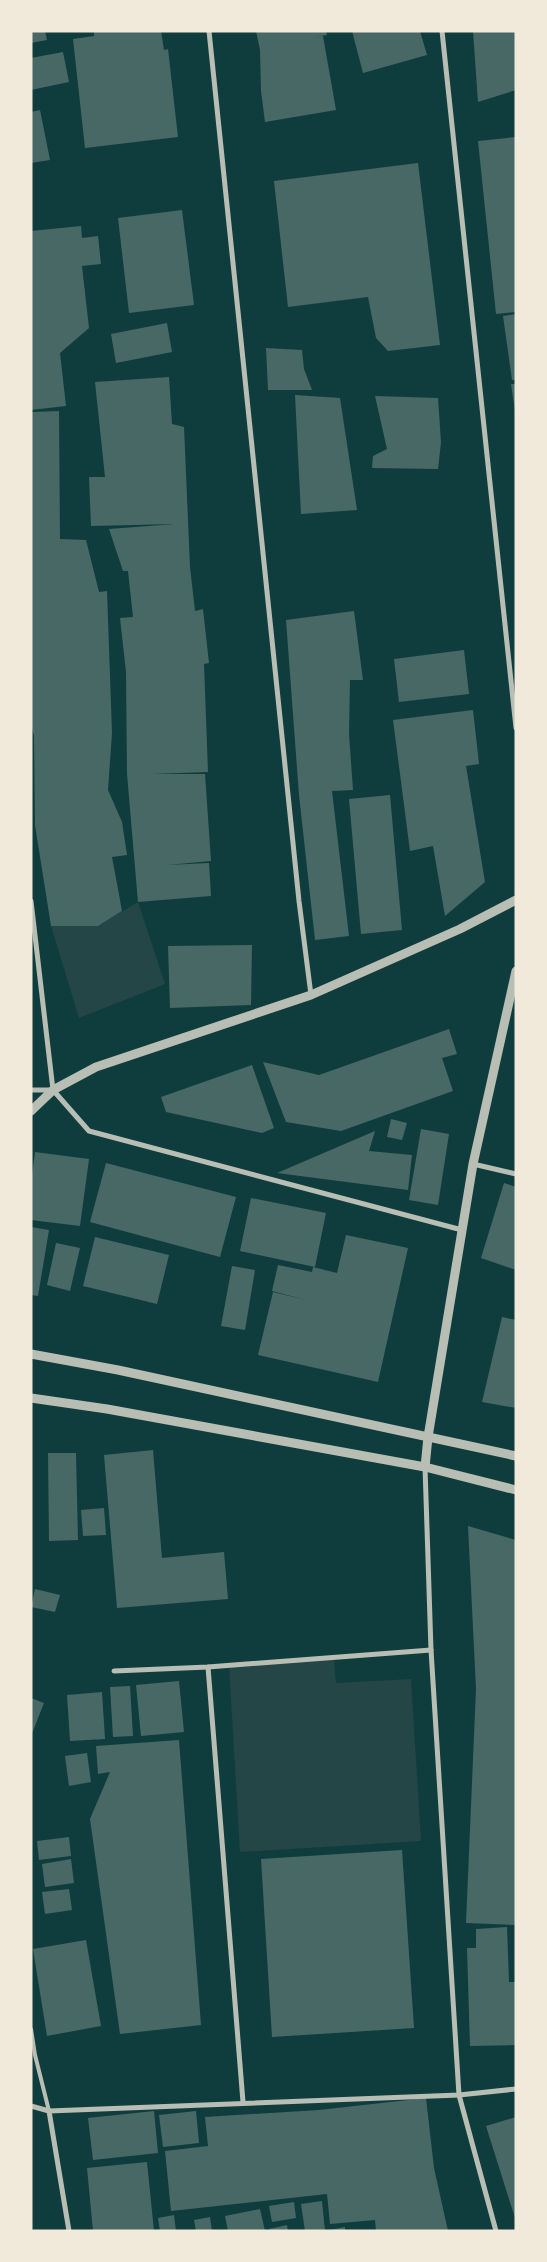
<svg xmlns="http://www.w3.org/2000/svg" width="547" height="2262" viewBox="0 0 547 2262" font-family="'Nunito Sans',sans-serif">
  <rect width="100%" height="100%" fill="#0f3d3e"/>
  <g fill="#244646">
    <path d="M 138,902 L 165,984 L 79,1018 L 51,926 L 98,926 Z"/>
    <path d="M 334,1658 L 336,1683 L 411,1679 L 421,1841 L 240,1852 L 229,1664 Z"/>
  </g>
  <g fill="#486865">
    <path d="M 31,31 L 45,31 L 47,40 L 31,43 Z"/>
    <path d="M 94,31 L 161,31 L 164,50 L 168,49 L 178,137 L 85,148 L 73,39 L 94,36 Z"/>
    <path d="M 256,31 L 326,31 L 327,35 L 311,38 L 323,36 L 336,110 L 265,122 L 261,91 L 260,50 Z"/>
    <path d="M 352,31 L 420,31 L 427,55 L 363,73 Z"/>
    <path d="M 473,31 L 516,31 L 516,90 L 478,102 Z"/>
    <path d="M 63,52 L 69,82 L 31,90 L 31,58 Z"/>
    <path d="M 40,110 L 50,160 L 31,163 L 31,112 Z"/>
    <path d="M 516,137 L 516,312 L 496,314 L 478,141 Z"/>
    <path d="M 418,163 L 440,345 L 388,351 L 376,338 L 368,297 L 288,307 L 274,181 Z"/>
    <path d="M 182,210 L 194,305 L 129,313 L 118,218 Z"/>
    <path d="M 81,226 L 82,238 L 98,236 L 101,264 L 82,266 L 89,328 L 60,353 L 66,406 L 31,410 L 31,231 Z"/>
    <path d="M 516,314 L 516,380 L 512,380 L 503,316 Z"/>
    <path d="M 167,323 L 172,352 L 116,363 L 111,334 Z"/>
    <path d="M 266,348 L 302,350 L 304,369 L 312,390 L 268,390 Z"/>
    <path d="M 169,377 L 172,424 L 184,427 L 190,567 L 195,611 L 203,609 L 209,663 L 204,664 L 208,772 L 152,774 L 205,774 L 211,861 L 167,865 L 209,863 L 211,896 L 138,902 L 127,774 L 126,672 L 120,618 L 133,617 L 128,571 L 123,571 L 109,529 L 175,524 L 91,526 L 89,477 L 105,477 L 95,382 Z"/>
    <path d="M 511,384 L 516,384 L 516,411 L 515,411 Z"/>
    <path d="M 295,395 L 340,398 L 357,510 L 301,514 Z"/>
    <path d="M 375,396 L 438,398 L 441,442 L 438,469 L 372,468 L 373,456 L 387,449 Z"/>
    <path d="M 59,411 L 60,539 L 86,540 L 99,592 L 107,591 L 112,733 L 108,790 L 122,822 L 127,855 L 112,857 L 122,911 L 98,926 L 51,926 L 35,825 L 34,736 L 31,724 L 31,412 Z"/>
    <path d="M 354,611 L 363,680 L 350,680 L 349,734 L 353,790 L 332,791 L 349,936 L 315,940 L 299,795 L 286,620 Z"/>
    <path d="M 464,650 L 469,694 L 399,702 L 394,659 Z"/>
    <path d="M 473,710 L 479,764 L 466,766 L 485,882 L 445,916 L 433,846 L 410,851 L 393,720 Z"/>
    <path d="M 390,795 L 402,930 L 361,934 L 349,799 Z"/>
    <path d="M 252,945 L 251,1005 L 170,1008 L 168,946 Z"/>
    <path d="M 449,1029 L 457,1054 L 442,1058 L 453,1091 L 341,1131 L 286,1122 L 263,1062 L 319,1075 Z"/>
    <path d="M 252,1065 L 274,1128 L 262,1133 L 166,1112 L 161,1097 Z"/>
    <path d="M 391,1119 L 407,1123 L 402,1140 L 387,1137 Z"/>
    <path d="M 421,1129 L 449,1134 L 438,1205 L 409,1200 Z"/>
    <path d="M 375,1131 L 369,1151 L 412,1155 L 408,1190 L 277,1173 Z"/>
    <path d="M 35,1152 L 89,1159 L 80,1226 L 31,1220 L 31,1183 Z"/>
    <path d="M 106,1163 L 236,1197 L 220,1257 L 90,1222 Z"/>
    <path d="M 504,1183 L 516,1187 L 516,1270 L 481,1258 Z"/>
    <path d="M 251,1198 L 326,1213 L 315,1267 L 240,1251 Z"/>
    <path d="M 31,1227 L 49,1230 L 38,1296 L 31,1295 Z"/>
    <path d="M 346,1235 L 408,1248 L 378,1382 L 258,1355 L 273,1292 L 306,1300 L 272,1291 L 278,1265 L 312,1272 L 313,1267 L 337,1273 Z"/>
    <path d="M 95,1237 L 169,1255 L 157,1304 L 83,1286 Z"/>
    <path d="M 56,1243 L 80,1248 L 70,1291 L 47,1285 Z"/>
    <path d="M 232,1266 L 255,1270 L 245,1330 L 221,1326 Z"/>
    <path d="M 502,1317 L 516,1320 L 516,1408 L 482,1402 Z"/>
    <path d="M 153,1450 L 162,1558 L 224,1552 L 228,1599 L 117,1608 L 104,1455 Z"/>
    <path d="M 48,1453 L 76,1453 L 78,1540 L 49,1541 Z"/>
    <path d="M 104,1508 L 106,1535 L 83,1536 L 81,1510 Z"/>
    <path d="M 468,1526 L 516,1540 L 516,1925 L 466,1923 L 476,1689 Z"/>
    <path d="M 35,1589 L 60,1595 L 55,1612 L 31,1607 Z"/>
    <path d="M 179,1681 L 184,1732 L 141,1736 L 136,1685 Z"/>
    <path d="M 130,1686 L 133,1736 L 113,1737 L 110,1687 Z"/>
    <path d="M 102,1692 L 105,1739 L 70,1741 L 67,1695 Z"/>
    <path d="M 31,1698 L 44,1703 L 31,1736 Z"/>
    <path d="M 179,1740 L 201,2025 L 120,2034 L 90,1819 L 110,1772 L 98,1774 L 96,1746 Z"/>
    <path d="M 87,1753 L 91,1782 L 69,1786 L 65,1756 Z"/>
    <path d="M 69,1837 L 71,1856 L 39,1860 L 37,1841 Z"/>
    <path d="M 402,1850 L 414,2028 L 272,2037 L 261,1859 Z"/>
    <path d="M 71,1859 L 74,1883 L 45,1887 L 42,1864 Z"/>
    <path d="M 69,1889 L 72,1910 L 45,1914 L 42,1892 Z"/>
    <path d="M 507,1927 L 509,1982 L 516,1982 L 516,2045 L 470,2046 L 467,1948 L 476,1948 L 476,1929 Z"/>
    <path d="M 86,1940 L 101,2026 L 47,2036 L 33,1949 Z"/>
    <path d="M 426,2098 L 434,2168 L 448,2231 L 376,2231 L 375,2220 L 330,2224 L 327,2194 L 171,2211 L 165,2151 L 208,2146 L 205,2117 L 319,2110 Z"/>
    <path d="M 154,2111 L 158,2153 L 93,2160 L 88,2118 Z"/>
    <path d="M 196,2111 L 199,2143 L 163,2147 L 159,2115 Z"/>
    <path d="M 516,2117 L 516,2218 L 515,2218 L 486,2126 Z"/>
    <path d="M 147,2162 L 154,2231 L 93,2231 L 87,2168 Z"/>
    <path d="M 322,2201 L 325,2231 L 305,2231 L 301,2204 Z"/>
    <path d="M 294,2202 L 296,2218 L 272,2222 L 269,2206 Z"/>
    <path d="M 260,2209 L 265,2231 L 228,2231 L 225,2216 Z"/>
    <path d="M 174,2215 L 176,2231 L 160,2231 L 158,2218 Z"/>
    <path d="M 210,2217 L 212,2231 L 196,2231 L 194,2220 Z"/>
    <path d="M 287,2225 L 288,2231 L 270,2231 L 269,2229 Z"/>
    <path d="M 345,2227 L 345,2231 L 330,2231 L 330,2230 Z"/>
  </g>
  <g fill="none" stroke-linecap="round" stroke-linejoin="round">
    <path stroke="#b8beb3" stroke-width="4" d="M 31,2029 L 35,2055 L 49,2111"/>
    <g stroke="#b8beb3" stroke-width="5">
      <path d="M 209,31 L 299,901 L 311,995"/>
      <path d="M 442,31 L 516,728"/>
      <path d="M 31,901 L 53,1090"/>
      <path d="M 31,1090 L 53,1090"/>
      <path d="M 53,1090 L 89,1131 L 462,1230"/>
      <path d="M 473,1164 L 516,1174"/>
      <path d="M 425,1467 L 431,1650 L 459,2095 L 496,2231"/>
      <path d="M 208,1667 L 243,2102"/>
      <path d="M 114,1671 L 208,1667 L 431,1650"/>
      <path d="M 31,2106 L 49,2111 L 459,2095 L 516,2089"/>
      <path d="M 49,2111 L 69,2231"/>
    </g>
    <g stroke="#b8beb3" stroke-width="9">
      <path d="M 31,1111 L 53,1090 L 96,1067 L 311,995 L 460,929 L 516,900"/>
      <path d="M 31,1354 L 118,1370 L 516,1456"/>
      <path d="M 31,1398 L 107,1409 L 425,1467 L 516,1490"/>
      <path d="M 425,1467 L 428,1437 L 473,1164 L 516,971"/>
    </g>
  </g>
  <rect width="547" height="2262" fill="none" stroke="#f1e9da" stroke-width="65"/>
</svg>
